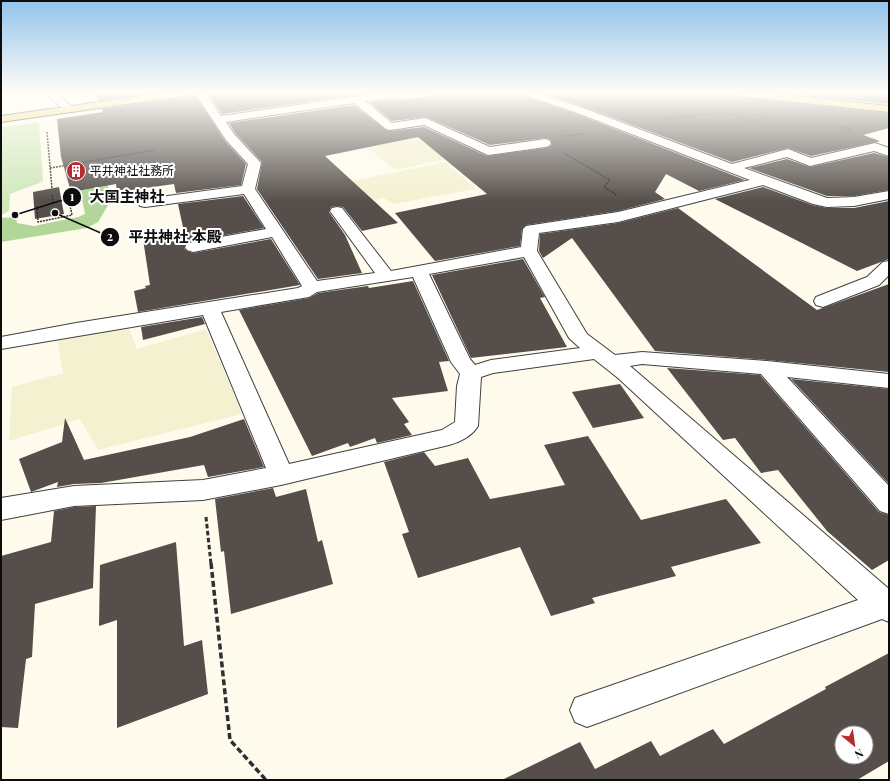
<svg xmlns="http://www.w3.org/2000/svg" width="890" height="781" viewBox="0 0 890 781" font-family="'Playfair Display','Noto Sans JP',serif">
  <rect width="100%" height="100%" fill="#fefbed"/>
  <g fill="#f3f1cf">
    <path d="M 379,122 L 400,139 L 439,132 L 481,152 L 395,170 L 343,128 Z"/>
    <path d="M 446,162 L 476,189 L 393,204 L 384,198 L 347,205 L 327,186 Z"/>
    <path d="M 129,329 L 137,349 L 206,329 L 242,414 L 98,450 L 80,419 L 9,441 L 12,387 L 63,373 L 57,337 Z"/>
  </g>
  <path fill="#cfe7b9" d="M 38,122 L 39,123 L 43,180 L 42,182 L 10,194 L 9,211 L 1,215 L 2,127 Z"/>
  <path fill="#b2d699" d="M 107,178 L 110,202 L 98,222 L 87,228 L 1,242 L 1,218 L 16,217 L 17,223 L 34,226 L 78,217 L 85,214 L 79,183 Z"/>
  <g fill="#554e4a" fill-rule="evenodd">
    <path d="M 95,93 L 153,93 L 98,101 Z"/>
    <path d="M 190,93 L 194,93 L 225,141 L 246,164 L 241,185 L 176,193 L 174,184 L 117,192 L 116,184 L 71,192 L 61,157 L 57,119 L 103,112 L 102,109 L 184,97 Z"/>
    <path d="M 207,93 L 370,93 L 222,114 Z"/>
    <path d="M 434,93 L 522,93 L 524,96 L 574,113 L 745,180 L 699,191 L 666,174 L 655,192 L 665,199 L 618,211 L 526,225 L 522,229 L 520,246 L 435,261 L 395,213 L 487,194 L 418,137 L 325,156 L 398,223 L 362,231 L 343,207 L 337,206 L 331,207 L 329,212 L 345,235 L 362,273 L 318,279 L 257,189 L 262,162 L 235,133 L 229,123 L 354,105 L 386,130 L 390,131 L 424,127 L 487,156 L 545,148 L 549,147 L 552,144 L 550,139 L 545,138 L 490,145 L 426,117 L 392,121 L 369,102 L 395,99 L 407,100 L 428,97 Z"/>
    <path d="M 543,93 L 733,93 L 739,97 L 889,113 L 889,128 L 863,135 L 880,141 L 877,142 L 811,156 L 788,148 L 732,162 L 584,107 Z"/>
    <path d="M 781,93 L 889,93 L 889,104 Z"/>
    <path d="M 874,153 L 889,157 L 889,190 L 854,196 L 827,196 L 749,168 L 787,159 L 810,167 Z"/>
    <path d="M 59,187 L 64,214 L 35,219 L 33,192 Z"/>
    <path d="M 763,187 L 812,205 L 827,208 L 854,208 L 889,201 L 889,259 L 857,271 L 715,199 Z"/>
    <path d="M 243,196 L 264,228 L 193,241 L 186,243 L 184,248 L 187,251 L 193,253 L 271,239 L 300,285 L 138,312 L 134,291 L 146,288 L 145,286 L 150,285 L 143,239 L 184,232 L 178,204 Z"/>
    <path d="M 678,208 L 817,310 L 889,284 L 889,372 L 767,360 L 655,351 L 572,238 L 543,258 L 539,251 L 540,234 L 618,223 Z"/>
    <path d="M 523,259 L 545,297 L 540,298 L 567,347 L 471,358 L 432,275 Z"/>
    <path d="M 413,281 L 449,361 L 439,362 L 448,391 L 392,398 L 409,422 L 404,424 L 412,435 L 377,443 L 375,438 L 350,447 L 348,443 L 312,456 L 239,310 L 309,298 L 318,293 L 368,286 L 369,288 Z"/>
    <path d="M 202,317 L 205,324 L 143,340 L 141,327 Z"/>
    <path d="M 667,368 L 760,375 L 879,512 L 889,515 L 889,560 L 872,570 L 827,531 L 778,470 L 761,473 L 735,438 L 723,440 Z"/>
    <path d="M 791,379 L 889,389 L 889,484 Z"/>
    <path d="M 620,384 L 644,418 L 593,428 L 572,392 Z"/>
    <path d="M 65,418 L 84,460 L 190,437 L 244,419 L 264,467 L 208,477 L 204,465 L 101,483 L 74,484 L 57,487 L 58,482 L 31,492 L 19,459 L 62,442 Z"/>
    <path d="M 588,436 L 641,520 L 726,499 L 761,543 L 671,567 L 676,576 L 592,598 L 595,603 L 551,616 L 520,547 L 418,578 L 402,534 L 409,532 L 384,462 L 424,452 L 435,466 L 468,458 L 490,499 L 565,485 L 544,445 Z"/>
    <path d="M 273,488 L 276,497 L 306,489 L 318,542 L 322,540 L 333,584 L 231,614 L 224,551 L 221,552 L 215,499 Z"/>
    <path d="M 96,506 L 93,588 L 35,604 L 32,657 L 26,659 L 18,728 L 1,727 L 1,556 L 51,542 L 54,511 L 74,507 Z"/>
    <path d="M 176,542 L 184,646 L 202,640 L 208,694 L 117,728 L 117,620 L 99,626 L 100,565 Z"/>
    <path d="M 889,653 L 889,761 L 857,780 L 502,780 L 580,742 L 595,769 L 651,741 L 660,756 L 713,729 L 724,744 L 826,689 L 825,687 ZM 842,733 L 866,733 L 866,757 L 842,757 Z"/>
  </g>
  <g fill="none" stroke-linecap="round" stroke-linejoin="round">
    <defs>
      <g id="minor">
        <path d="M 45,93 L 56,93 L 73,108 L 72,110 L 64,110 Z"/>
        <path d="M 195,93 L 205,93 L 221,116 L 380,93 L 433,93 L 428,96 L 407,99 L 395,97 L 365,101 L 392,123 L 425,118 L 490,147 L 545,139 L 549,140 L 551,143 L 549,146 L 545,147 L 488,155 L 424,125 L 390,130 L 386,129 L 354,103 L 226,122 L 234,134 L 261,163 L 255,189 L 317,281 L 375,273 L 330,211 L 332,208 L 337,207 L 342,208 L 391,271 L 521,247 L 523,229 L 526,226 L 618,212 L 750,180 L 575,112 L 524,95 L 523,93 L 538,93 L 583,108 L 732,164 L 788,149 L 811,158 L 875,143 L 889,148 L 889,156 L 874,151 L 810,166 L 787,157 L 744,168 L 827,198 L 854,197 L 889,191 L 889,199 L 854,206 L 827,207 L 813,204 L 763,185 L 618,222 L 539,233 L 537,251 L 587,334 L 615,355 L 642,352 L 767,361 L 889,374 L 889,388 L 787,377 L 889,486 L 889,514 L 880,511 L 761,374 L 642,364 L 630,366 L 889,589 L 889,622 L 882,619 L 587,727 L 575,722 L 570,710 L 575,698 L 858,600 L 618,378 L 594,359 L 493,373 L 481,377 L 478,426 C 472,436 460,442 449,445 L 281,485 L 203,500 L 74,506 L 1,520 L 1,498 L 74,486 L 203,480 L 266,468 L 203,315 L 1,349 L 1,337 L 76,323 L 298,288 L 302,286 L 272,237 L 193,252 L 187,250 L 185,247 L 187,244 L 193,242 L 266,229 L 244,194 L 145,207 L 140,206 L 138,203 L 140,200 L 145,199 L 242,186 L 248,164 L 226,140 ZM 524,257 L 569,338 L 580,348 L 491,360 L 475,365 L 470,359 L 429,274 ZM 413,277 L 451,362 L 460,374 L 457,386 L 455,422 L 442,430 L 289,464 L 221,312 L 303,298 L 309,297 L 317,292 Z"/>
        <path d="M 889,261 L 889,275 L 879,285 L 823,307 L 816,305 L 814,301 L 816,297 L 867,277 L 883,262 Z"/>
      </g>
      <g id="major">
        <path d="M 163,93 L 189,93 L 184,96 L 1,122 L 1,116 Z"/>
        <path d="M 734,93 L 767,93 L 889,106 L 889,112 L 739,96 Z"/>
      </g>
    </defs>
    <use href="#minor" stroke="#404040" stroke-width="2"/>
    <use href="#major" stroke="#1e1e1e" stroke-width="2"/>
    <g stroke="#2f2f2f" stroke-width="1.5" stroke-dasharray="2 1" stroke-linecap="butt">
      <path d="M 664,119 L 724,112 L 749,121 L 770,118"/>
      <path d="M 837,125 L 851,130"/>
      <path d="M 47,132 L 52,189"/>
      <path d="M 565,136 L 582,134"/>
      <path d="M 564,153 L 610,180 L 604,187 L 617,195"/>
      <path d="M 50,168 L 155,150"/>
      <path d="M 52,195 L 53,203"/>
      <path d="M 37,206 L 38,222 L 72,215 L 69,200"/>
    </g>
    <path stroke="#2f2f2f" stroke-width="3" stroke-dasharray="4.5 2.5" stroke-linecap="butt" d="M 206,517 L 211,564"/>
    <path stroke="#2f2f2f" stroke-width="3.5" stroke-dasharray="6 3" stroke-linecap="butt" d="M 211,563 L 230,740 L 266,780"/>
    <use href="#minor" fill="#fff" fill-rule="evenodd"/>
    <use href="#major" fill="#f1d56a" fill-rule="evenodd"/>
  </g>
  <linearGradient id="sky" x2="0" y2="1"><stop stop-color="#93c3ec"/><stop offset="0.46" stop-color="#fffdf7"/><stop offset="1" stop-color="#fffdf7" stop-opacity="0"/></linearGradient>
  <rect width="890" height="202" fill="url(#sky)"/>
  <defs>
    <symbol id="building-disc" viewBox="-11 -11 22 22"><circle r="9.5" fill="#b52c2e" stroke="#fff"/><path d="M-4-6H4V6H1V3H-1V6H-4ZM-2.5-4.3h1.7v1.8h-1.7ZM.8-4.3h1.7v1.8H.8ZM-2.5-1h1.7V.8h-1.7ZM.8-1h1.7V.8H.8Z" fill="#fff"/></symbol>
  </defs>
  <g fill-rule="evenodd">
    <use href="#building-disc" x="65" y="160" width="22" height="22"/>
  </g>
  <g text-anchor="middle" stroke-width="4" stroke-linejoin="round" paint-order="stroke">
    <g font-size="12" fill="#0d0d0d" stroke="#fff" text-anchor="start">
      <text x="90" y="175">平井神社社務所</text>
    </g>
  </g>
  <path fill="none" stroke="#0d0d0d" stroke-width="1.5" d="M15 215L72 197M55 213L110 237"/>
  <g fill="#0d0d0d" stroke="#fff" stroke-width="1.5">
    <circle cx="15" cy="215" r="4"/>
    <circle cx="55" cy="213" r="4"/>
    <circle cx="72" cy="197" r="10"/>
    <circle cx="110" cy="237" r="10"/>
  </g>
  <g font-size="12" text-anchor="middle" font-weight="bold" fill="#fff">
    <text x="72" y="201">1</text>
    <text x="110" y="241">2</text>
  </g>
  <g font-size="15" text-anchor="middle" font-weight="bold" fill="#0d0d0d" stroke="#fff" stroke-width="4" stroke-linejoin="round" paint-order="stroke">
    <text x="127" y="202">大国主神社</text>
    <text x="175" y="242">平井神社 本殿</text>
  </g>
  <rect width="890" height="781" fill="none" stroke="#0d0d0d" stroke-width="4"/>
  <g transform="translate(854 745) rotate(151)"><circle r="19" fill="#ffffff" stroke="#9e9e9e"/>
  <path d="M0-3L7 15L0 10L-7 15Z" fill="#b52c2e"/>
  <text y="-6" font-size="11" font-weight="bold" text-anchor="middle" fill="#0d0d0d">N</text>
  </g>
</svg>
